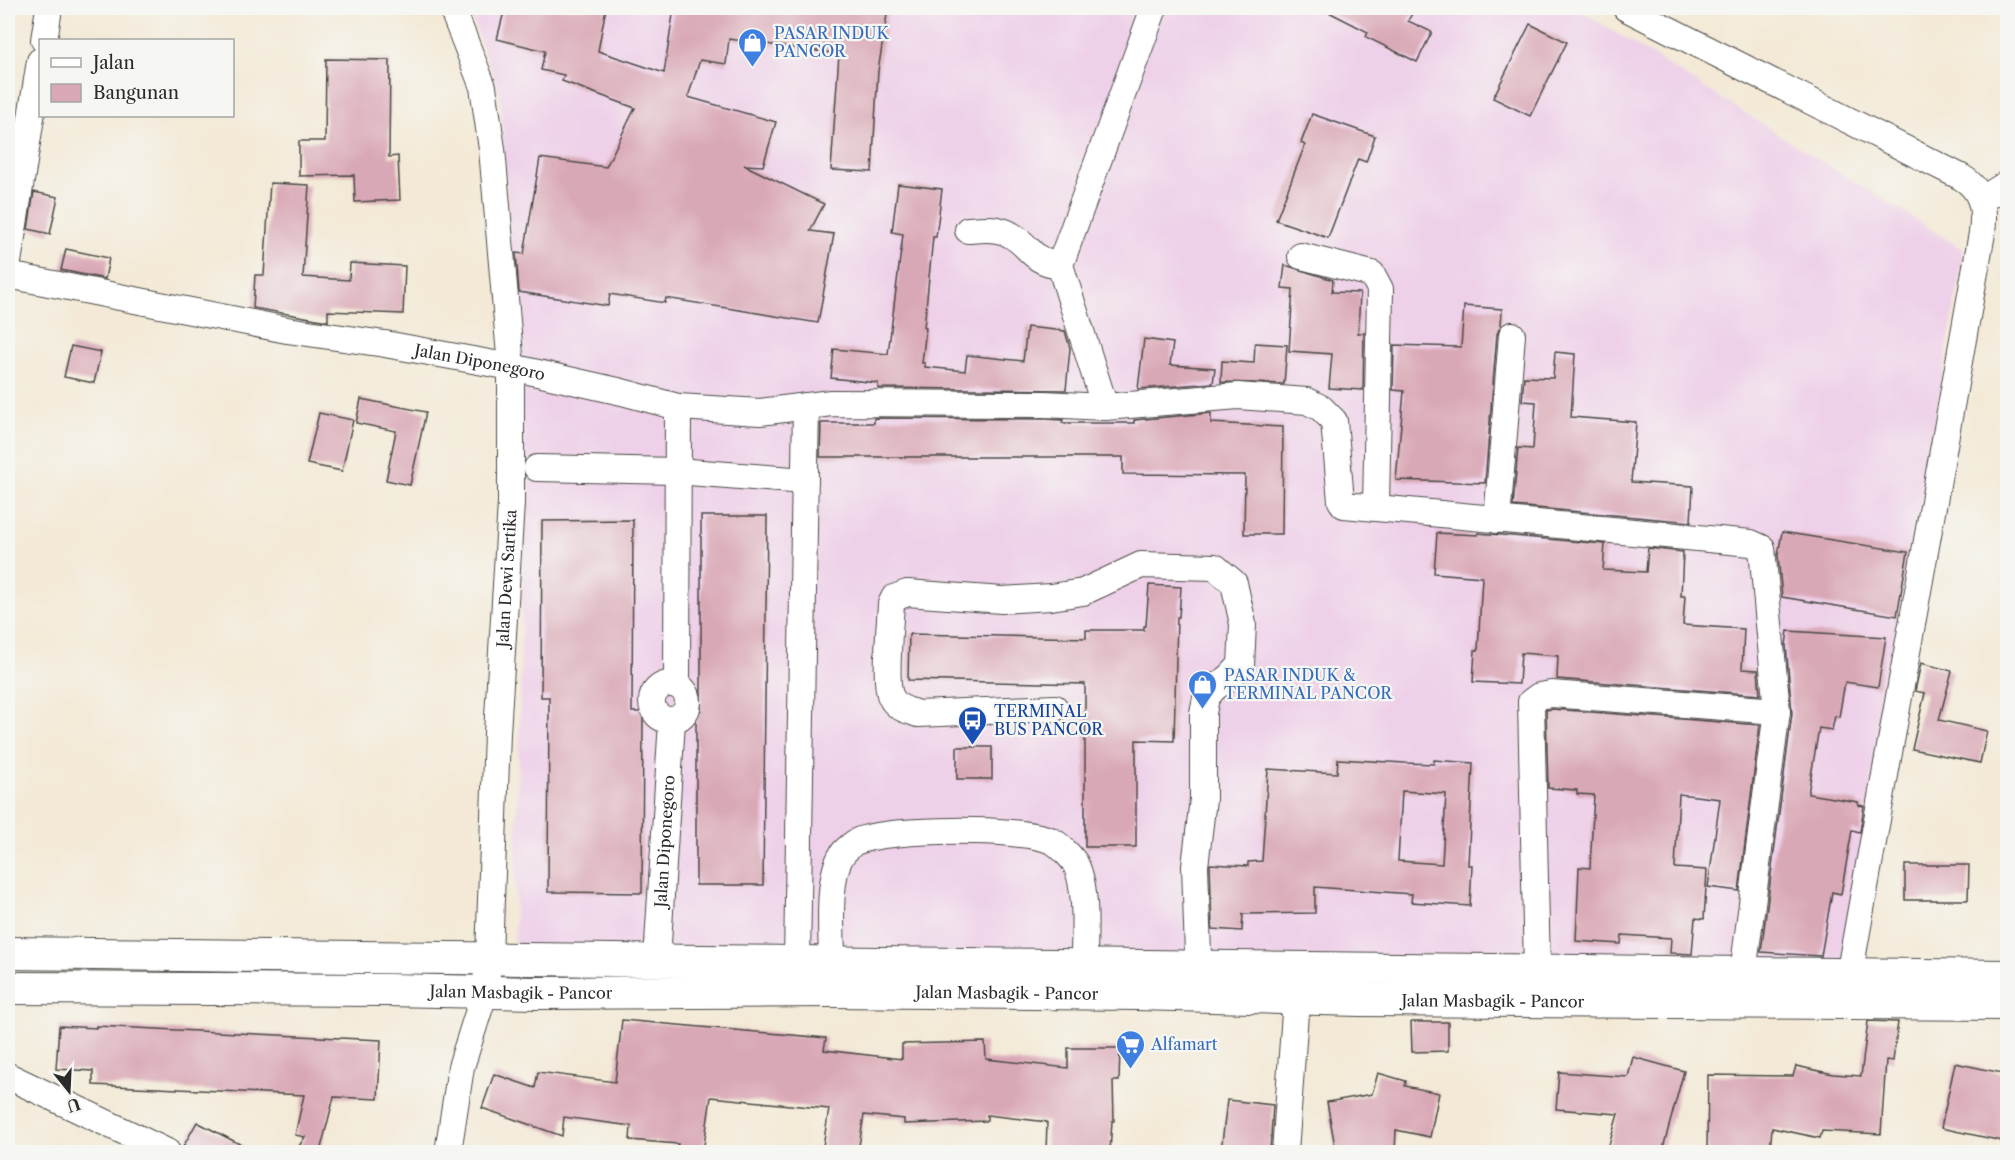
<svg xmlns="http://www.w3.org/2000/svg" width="2015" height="1160" viewBox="0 0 2015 1160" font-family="'Libre Caslon Text',serif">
  <rect width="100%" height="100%" fill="#f6f6f2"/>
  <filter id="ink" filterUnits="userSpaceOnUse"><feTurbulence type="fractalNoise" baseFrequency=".0167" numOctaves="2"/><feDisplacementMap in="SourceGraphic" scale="12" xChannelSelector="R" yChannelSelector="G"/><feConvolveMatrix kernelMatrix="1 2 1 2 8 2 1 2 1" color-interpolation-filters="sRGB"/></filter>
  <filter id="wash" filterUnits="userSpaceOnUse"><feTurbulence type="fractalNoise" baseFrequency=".008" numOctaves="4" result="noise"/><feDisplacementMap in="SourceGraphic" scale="24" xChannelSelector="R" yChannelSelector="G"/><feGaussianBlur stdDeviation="1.35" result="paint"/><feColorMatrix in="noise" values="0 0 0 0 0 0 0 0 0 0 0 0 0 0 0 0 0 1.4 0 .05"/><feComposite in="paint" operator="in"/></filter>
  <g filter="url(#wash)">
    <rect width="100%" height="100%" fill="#f3e9d6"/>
    <path fill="#eed0e8" d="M 468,8 L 1576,8 L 1964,250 L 1843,966 L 514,948 L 525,472 L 500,93 Z"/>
    <g id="blocks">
      <g fill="#d9a8b6" fill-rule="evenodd">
        <path d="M 505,8 L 606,8 L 598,51 L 664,73 L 674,8 L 888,8 L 878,71 L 872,172 L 831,170 L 839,54 L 729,39 L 726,64 L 700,60 L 688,97 L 776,122 L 763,166 L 744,165 L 824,204 L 810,231 L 834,234 L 818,323 L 666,298 L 665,303 L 610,294 L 608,306 L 519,292 L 516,253 L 524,254 L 540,158 L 606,167 L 635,108 L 562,81 L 564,75 L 541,70 L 545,51 L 497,39 Z"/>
        <path d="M 1321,8 L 1415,8 L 1408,21 L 1432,32 L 1417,62 L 1366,37 L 1368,32 Z"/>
        <path d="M 1530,24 L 1567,42 L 1530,116 L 1493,98 Z"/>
        <path d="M 326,59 L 390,60 L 389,157 L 398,156 L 400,200 L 355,202 L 354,175 L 299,176 L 299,141 L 325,141 Z"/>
        <path d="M 1312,114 L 1375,136 L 1366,162 L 1358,159 L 1328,238 L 1276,220 L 1305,145 L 1301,143 Z"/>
        <path d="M 270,183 L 309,185 L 303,277 L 349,280 L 350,263 L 405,266 L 403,314 L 328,311 L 328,321 L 253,308 L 255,275 L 264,275 Z"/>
        <path d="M 898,184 L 942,189 L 936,237 L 933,237 L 924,328 L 926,328 L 922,363 L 925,363 L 925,367 L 965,371 L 967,355 L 1023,361 L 1027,327 L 1065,331 L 1070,348 L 1066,390 L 878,388 L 878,383 L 831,378 L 834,349 L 888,354 L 903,234 L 892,232 Z"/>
        <path d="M 34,192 L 58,197 L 50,234 L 28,229 Z"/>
        <path d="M 66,249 L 109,258 L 105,279 L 61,270 Z"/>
        <path d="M 1285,265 L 1333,280 L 1332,292 L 1360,293 L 1358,333 L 1364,333 L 1363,390 L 1329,388 L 1332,354 L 1289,351 L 1293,289 L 1282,288 Z"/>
        <path d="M 1464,306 L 1502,309 L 1501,325 L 1497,334 L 1485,483 L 1396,480 L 1404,391 L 1393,390 L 1394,345 L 1461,347 Z"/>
        <path d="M 1144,339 L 1173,343 L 1170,365 L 1215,368 L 1213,383 L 1138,389 Z"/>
        <path d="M 1255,343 L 1287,345 L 1284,384 L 1221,382 L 1222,361 L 1254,363 Z"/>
        <path d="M 71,346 L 101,352 L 94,383 L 64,377 Z"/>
        <path d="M 1555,352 L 1575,354 L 1571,417 L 1636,422 L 1631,482 L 1693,486 L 1691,522 L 1513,506 L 1518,448 L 1533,449 L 1536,402 L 1522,401 L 1524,377 L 1553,378 Z"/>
        <path d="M 361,399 L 426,412 L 410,485 L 386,480 L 396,431 L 356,423 Z"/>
        <path d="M 319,413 L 353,420 L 342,471 L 307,464 Z"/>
        <path d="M 1211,413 L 1211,423 L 1283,427 L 1282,534 L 1244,534 L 1245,475 L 1123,474 L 1123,457 L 820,457 L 821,423 L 874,423 L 874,418 L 1044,419 L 1063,420 L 1062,423 L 1134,423 L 1134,420 Z"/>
        <path d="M 701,516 L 767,516 L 763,885 L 696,885 L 696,710 L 701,710 Z"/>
        <path d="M 633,520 L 632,712 L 643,712 L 642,893 L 548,892 L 549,697 L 541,697 L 542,521 Z"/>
        <path d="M 1782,532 L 1908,552 L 1897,616 L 1782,597 L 1778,555 Z"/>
        <path d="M 1437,533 L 1478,535 L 1478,533 L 1605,544 L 1603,570 L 1646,572 L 1648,548 L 1683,552 L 1681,596 L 1685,596 L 1683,625 L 1744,629 L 1742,669 L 1758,670 L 1760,695 L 1557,679 L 1558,656 L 1521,653 L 1519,684 L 1473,682 L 1475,650 L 1478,650 L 1482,577 L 1434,573 Z"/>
        <path d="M 1149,585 L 1181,587 L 1179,617 L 1177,617 L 1174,741 L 1136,740 L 1136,847 L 1085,847 L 1085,684 L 908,680 L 909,634 L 1086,638 L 1086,630 L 1144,630 L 1144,626 L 1146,626 Z"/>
        <path d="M 1788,631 L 1886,637 L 1878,687 L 1845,682 L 1839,717 L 1835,716 L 1832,730 L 1819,728 L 1808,794 L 1858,802 L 1858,805 L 1864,806 L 1860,832 L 1852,830 L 1841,894 L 1832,892 L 1821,956 L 1761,952 L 1792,713 L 1786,645 Z"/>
        <path d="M 1921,663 L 1952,671 L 1939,720 L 1987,731 L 1980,763 L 1912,749 L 1925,693 L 1915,691 Z"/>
        <path d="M 1552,709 L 1760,725 L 1739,891 L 1708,887 L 1720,799 L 1679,794 L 1675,868 L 1707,870 L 1704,919 L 1695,918 L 1692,954 L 1670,953 L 1671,938 L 1622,935 L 1621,944 L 1576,941 L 1579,867 L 1590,868 L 1594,795 L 1577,794 L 1577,790 L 1548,788 L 1546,710 Z"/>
        <rect x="957" y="747" width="35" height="32"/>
        <path d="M 1338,759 L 1405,763 L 1434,764 L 1434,760 L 1473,763 L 1468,865 L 1472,865 L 1470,906 L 1411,902 L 1412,894 L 1315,887 L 1315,913 L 1243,914 L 1242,931 L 1212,929 L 1210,864 L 1248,866 L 1248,862 L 1262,861 L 1268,769 L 1337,773 ZM 1402,791 L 1446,794 L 1442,864 L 1398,861 Z"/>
        <path d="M 1905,865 L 1969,865 L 1968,900 L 1905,900 Z"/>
        <path d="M 622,1020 L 826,1038 L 824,1050 L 902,1059 L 902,1044 L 985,1042 L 986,1059 L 1068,1068 L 1068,1048 L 1120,1048 L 1119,1081 L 1113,1081 L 1114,1121 L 1112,1121 L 1110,1152 L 1046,1152 L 1047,1122 L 987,1115 L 987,1121 L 904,1124 L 904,1119 L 864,1115 L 858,1152 L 822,1152 L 829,1109 L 711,1097 L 703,1152 L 677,1149 L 678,1144 L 630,1140 L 631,1126 L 564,1117 L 562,1136 L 482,1108 L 494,1074 L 535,1088 L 538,1072 L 615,1082 Z"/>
        <path d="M 1868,1021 L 1898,1022 L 1893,1061 L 1886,1060 L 1881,1134 L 1822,1131 L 1820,1138 L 1772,1128 L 1770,1152 L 1707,1152 L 1708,1075 L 1793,1076 L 1796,1066 L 1833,1074 L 1861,1076 Z"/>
        <path d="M 1411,1022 L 1448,1022 L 1448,1051 L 1412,1052 Z"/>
        <path d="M 59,1026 L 96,1028 L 96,1026 L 381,1040 L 378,1099 L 334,1097 L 320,1152 L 295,1152 L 305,1137 L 295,1135 L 304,1095 L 93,1085 L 93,1071 L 56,1069 Z"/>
        <path d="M 1633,1057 L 1684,1071 L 1662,1152 L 1607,1152 L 1618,1114 L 1556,1109 L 1559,1072 L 1628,1077 Z"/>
        <path d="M 1955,1063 L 2007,1074 L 2007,1142 L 1941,1128 Z"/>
        <path d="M 1378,1073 L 1406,1081 L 1405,1086 L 1439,1093 L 1430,1137 L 1396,1130 L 1395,1152 L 1336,1152 L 1327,1102 L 1372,1094 Z"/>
        <path d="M 1227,1100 L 1273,1105 L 1270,1152 L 1221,1152 Z"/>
        <path d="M 197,1122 L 255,1152 L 194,1152 L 183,1147 Z"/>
      </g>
    </g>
  </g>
  <g filter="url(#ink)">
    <use href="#blocks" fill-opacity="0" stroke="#494845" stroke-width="1.5"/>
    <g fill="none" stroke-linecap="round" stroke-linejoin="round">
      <defs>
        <g id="minor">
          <path d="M 1626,8 L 1961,177 C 1983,190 1985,209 1982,233 L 1846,993"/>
          <path d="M 44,40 L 49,8"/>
          <path d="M 1981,200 L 2008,183"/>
          <path d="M 968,230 C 983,229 998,227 1011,235 C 1031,246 1031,262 1060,265 L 1154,8"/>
          <path d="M 1301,256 L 1372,274 L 1380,289 L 1376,508"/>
          <path d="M 8,262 L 40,61"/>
          <path d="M 1060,265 L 1105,407"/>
          <path id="s1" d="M 8,275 L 287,330 L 385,344 L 511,367 L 622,392 L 678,407 L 677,685"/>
          <path d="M 678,407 L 760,412 L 831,403 L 1044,404 L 1105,407 L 1238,396 L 1307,401 L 1321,408 L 1334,421 L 1341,501 L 1344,505 L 1751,543 L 1762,548 L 1777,711 L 1743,973"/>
          <path d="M 537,468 L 676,471 L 805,481"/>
          <path d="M 1497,520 L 1512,335"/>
          <circle cx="670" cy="702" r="18"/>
          <path d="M 1055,708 L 918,714 C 907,710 896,708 891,697 C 884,684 890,622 891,604 L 894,598 L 907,593 L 1002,600 L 1051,597 L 1083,592 L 1141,565 L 1215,567 L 1234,583 L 1243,624 L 1241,665 L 1230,677 L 1213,689 L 1206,698 L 1203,713 L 1203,799 L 1195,866 L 1199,984"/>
          <path id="s2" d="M 657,959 L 672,721"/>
          <path d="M 797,961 L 806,406"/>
          <path d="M 1537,970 L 1531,702 L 1539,696 L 1551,694 L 1777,711"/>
          <path d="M 833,982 C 833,950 824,876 844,852 C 848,848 854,842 858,841 C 889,828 1023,827 1052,841 C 1059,844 1071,857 1075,863 C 1090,892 1083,952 1083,985"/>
          <path d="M 8,1076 L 167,1152"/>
          <path id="s3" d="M 448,1152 L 461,1067 L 485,991 L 489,956 L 497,733 L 511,503 L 511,367 L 492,149 L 483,87 L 452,8"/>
          <path d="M 1285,1152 L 1296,999"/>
        </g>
        <g id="major">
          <path d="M 8,953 L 2008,976"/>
          <path id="s4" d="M 8,988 L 386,990 L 539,993 L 833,991 L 1137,994 L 1359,1000 L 2008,1004"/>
        </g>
      </defs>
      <use href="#minor" stroke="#494845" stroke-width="28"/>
      <use href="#major" stroke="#494845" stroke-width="34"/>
      <use href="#minor" stroke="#fff" stroke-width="26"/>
      <use href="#major" stroke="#fff" stroke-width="32"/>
    </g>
  </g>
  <defs>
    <symbol id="shop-pin" viewBox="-11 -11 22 30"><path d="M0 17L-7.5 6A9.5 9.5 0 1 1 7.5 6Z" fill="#3f7fe0" stroke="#f6f6f2"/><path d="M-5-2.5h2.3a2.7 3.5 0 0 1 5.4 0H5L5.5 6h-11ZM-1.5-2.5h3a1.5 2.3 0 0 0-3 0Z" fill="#fff"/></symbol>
    <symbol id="bus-pin" viewBox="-11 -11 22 30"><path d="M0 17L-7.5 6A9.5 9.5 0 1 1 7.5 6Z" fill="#1a4fb4" stroke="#f6f6f2"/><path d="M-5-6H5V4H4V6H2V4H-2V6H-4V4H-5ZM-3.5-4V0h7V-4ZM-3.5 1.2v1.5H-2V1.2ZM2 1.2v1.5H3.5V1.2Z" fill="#fff"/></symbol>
    <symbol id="supermarket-pin" viewBox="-11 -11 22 30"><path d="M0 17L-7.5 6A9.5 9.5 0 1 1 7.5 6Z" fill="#3f7fe0" stroke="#f6f6f2"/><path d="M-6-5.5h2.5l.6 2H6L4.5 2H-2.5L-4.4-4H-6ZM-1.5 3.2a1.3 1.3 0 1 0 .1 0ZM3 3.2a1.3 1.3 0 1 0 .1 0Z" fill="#fff"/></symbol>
  </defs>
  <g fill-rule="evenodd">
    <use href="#shop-pin" x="736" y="26" width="33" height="45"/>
    <use href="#shop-pin" x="1186" y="668" width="33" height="45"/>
    <use href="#bus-pin" x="956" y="704" width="33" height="45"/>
    <use href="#supermarket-pin" x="1114" y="1028" width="33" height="45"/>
  </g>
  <g text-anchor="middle" stroke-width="4.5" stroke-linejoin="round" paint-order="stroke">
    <g font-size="16" fill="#366cbe" stroke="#f6f6f2" text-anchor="start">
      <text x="774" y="39">PASAR INDUK<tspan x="774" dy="18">PANCOR</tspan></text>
      <text x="1224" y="681">PASAR INDUK &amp;<tspan x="1224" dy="18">TERMINAL PANCOR</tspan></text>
      <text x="1151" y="1050">Alfamart</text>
    </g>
    <g font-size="16" fill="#2b2b2b" stroke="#f6f6f2">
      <text dy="6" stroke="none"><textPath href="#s1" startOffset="480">Jalan Diponegoro</textPath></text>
      <text dy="6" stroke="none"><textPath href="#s3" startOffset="579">Jalan Dewi Sartika</textPath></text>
      <text dy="6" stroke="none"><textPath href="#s2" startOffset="118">Jalan Diponegoro</textPath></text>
      <text dy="6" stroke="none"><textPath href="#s4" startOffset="513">Jalan Masbagik - Pancor</textPath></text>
      <text dy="6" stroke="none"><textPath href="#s4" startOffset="999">Jalan Masbagik - Pancor</textPath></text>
      <text dy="6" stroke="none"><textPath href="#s4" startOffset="1485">Jalan Masbagik - Pancor</textPath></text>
    </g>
    <g font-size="16" fill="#164399" stroke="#f6f6f2" text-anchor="start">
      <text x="994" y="717">TERMINAL<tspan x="994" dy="18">BUS PANCOR</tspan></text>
    </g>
  </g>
  <rect width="2015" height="1160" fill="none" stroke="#f6f6f2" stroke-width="30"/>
  <rect x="39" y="39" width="195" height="78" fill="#f6f6f2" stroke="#a5a5a2" stroke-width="1.5"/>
  <rect x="51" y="58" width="30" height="9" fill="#ffffff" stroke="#a5a5a2" stroke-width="1.5"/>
  <text x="93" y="69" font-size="18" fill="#2b2b2b">Jalan</text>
  <rect x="51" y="84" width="30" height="18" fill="#d9a8b6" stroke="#a5a5a2" stroke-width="1.5"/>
  <text x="93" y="99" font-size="18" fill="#2b2b2b">Bangunan</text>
  <g transform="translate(69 1091) rotate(162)" stroke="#f6f6f2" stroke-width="4.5" paint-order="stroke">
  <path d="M0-4.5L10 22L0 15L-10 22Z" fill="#2b2b2b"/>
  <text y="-9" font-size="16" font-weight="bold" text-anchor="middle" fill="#2b2b2b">U</text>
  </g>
</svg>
